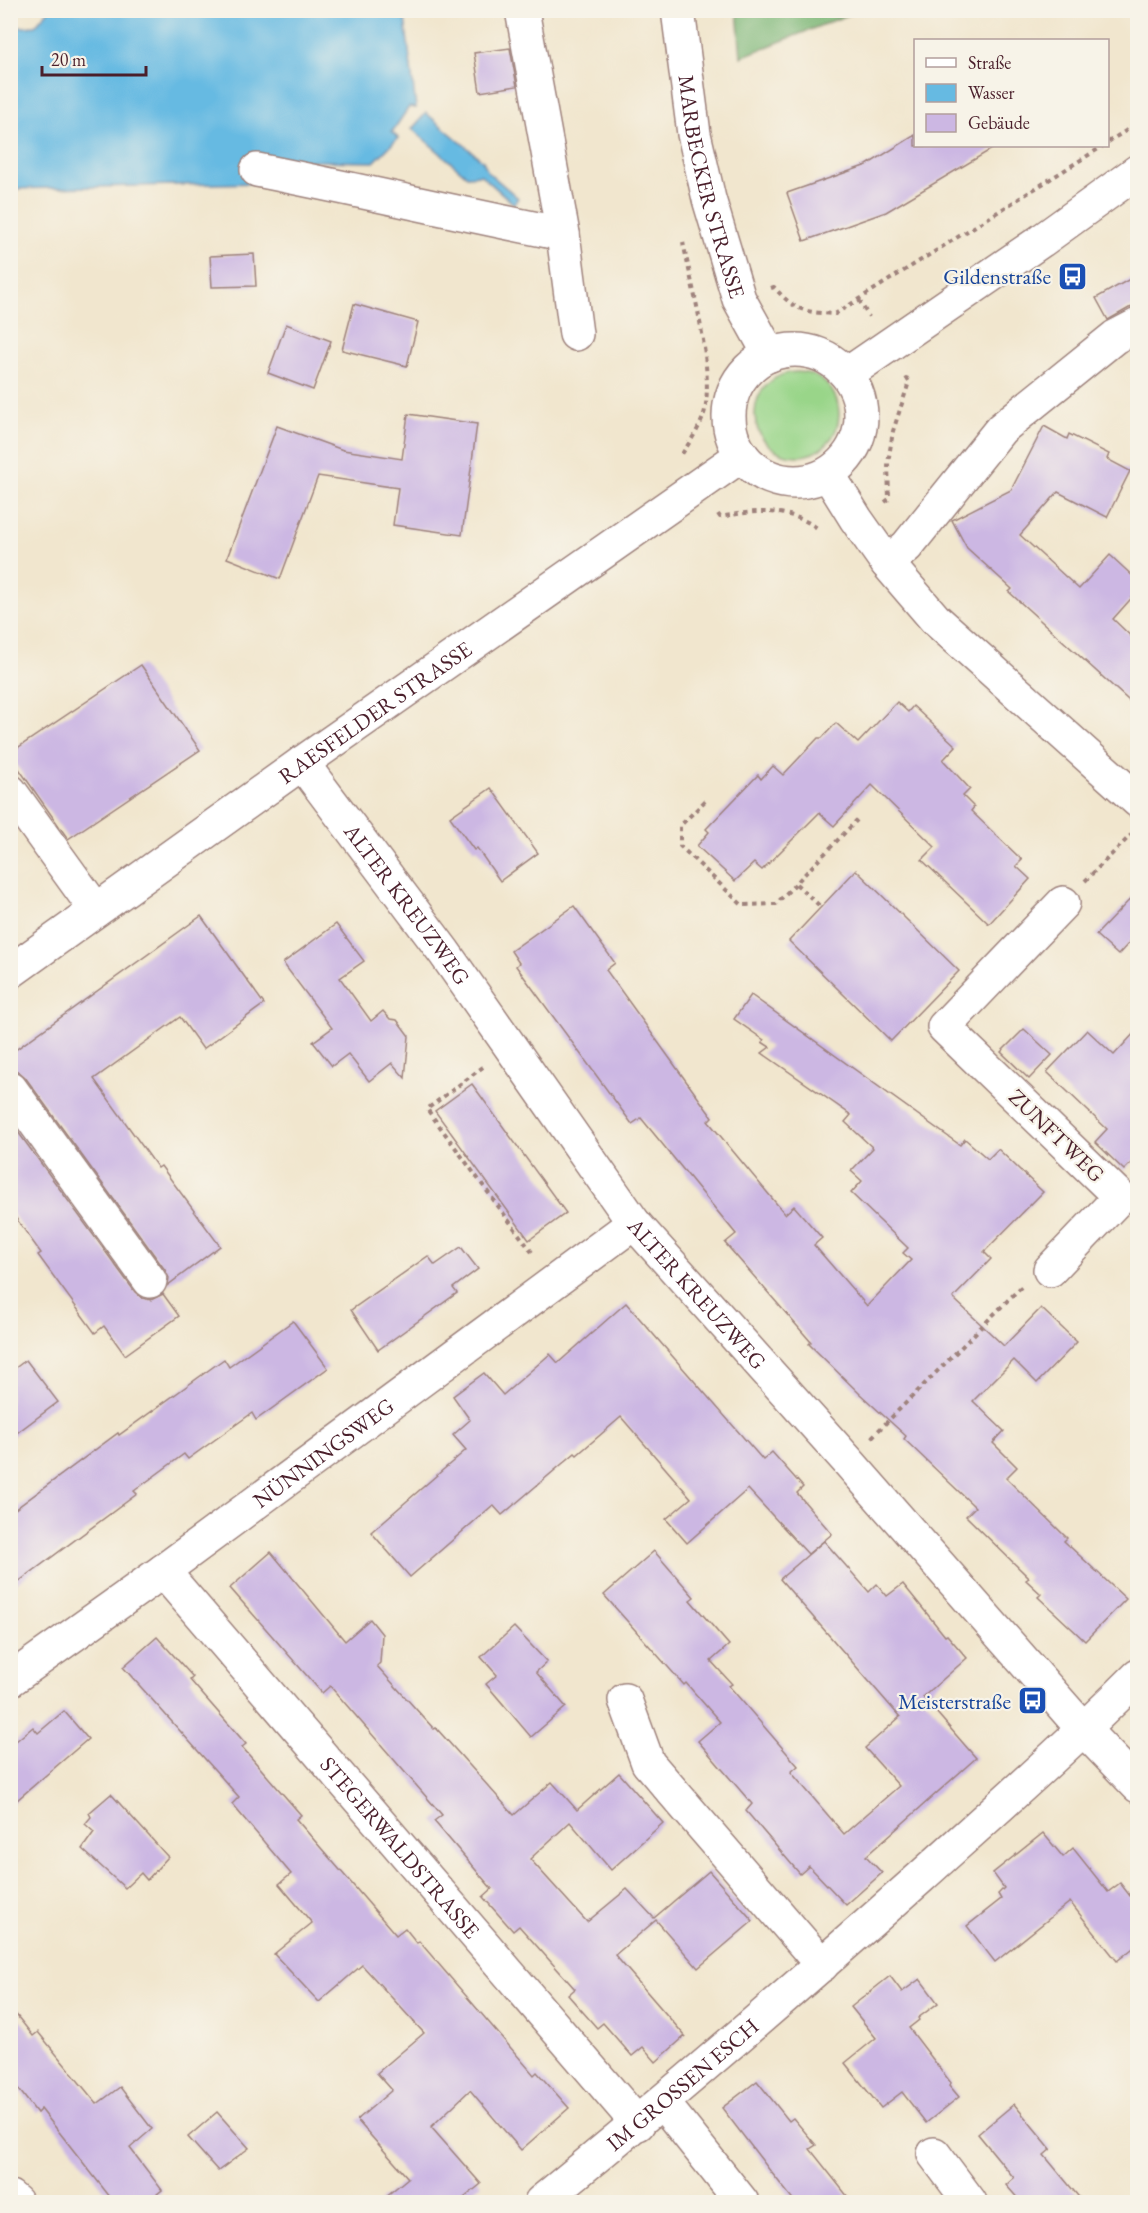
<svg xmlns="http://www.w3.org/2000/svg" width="1148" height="2213" viewBox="0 0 1148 2213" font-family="'EB Garamond',serif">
  <rect width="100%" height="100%" fill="#f7f3e8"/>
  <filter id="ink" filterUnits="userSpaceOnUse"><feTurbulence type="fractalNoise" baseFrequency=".0167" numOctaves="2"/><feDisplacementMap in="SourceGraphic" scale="12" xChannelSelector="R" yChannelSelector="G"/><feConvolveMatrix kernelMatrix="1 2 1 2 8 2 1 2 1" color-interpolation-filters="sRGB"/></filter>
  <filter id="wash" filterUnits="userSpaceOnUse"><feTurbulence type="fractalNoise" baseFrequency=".008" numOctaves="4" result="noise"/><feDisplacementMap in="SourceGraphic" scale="24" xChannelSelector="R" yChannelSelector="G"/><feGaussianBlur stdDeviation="1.35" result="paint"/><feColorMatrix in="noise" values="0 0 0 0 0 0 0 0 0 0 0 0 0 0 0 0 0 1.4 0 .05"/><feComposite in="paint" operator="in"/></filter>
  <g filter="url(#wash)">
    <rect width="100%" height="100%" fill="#f1e6ce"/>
    <circle fill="#99d589" stroke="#727a5a" stroke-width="1.5" cx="797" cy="414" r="42"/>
    <path fill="#7ab675" stroke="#626a50" stroke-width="1.5" d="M 737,10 L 858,10 L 858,11 L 741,57 Z"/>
    <g fill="#66bae2" stroke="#586c86" stroke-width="1.5">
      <path d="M 49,10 L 404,11 L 416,108 L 409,107 L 392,132 L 398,138 L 374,162 L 257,160 L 258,183 L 11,189 L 10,28 L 35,26 Z"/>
      <path d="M 426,113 L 483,161 L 488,172 L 518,198 L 514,204 L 481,175 L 467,176 L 412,129 Z"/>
    </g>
    <g id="blocks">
      <g fill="#ccb7e3">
        <path d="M 510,48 L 517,86 L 480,92 L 474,53 Z"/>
        <path d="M 915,135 L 915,146 L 997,146 L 886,212 L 804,241 L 787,193 L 867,165 Z"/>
        <path d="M 254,254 L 256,286 L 212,287 L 210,256 Z"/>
        <path d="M 1137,275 L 1137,306 L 1129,308 L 1108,320 L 1096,298 Z"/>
        <path d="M 354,304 L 418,322 L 407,366 L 342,350 Z"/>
        <path d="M 286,324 L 331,341 L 313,390 L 268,373 Z"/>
        <path d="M 408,414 L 477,424 L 462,535 L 393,525 L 398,488 L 318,476 L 280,579 L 227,558 L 277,426 L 343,450 L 402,459 Z"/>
        <path d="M 1044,426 L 1067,439 L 1069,434 L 1109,454 L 1107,459 L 1130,471 L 1107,517 L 1058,492 L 1020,535 L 1079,589 L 1110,555 L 1137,580 L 1137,592 L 1113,619 L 1137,642 L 1137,708 L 1009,592 L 1012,589 L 967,548 L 952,520 L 1011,490 Z"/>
        <path d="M 141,665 L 200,750 L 68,839 L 10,756 L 10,753 Z"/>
        <path d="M 897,702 L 908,712 L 913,706 L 956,746 L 943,760 L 970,789 L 963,796 L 974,807 L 971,811 L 1022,860 L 1016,866 L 1030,879 L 989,924 L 922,860 L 935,847 L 872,785 L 834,826 L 819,813 L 762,870 L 754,863 L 735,881 L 697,846 L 709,832 L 706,829 L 758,775 L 761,779 L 773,766 L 783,775 L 818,738 L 822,738 L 836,723 L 858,743 Z"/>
        <path d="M 491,788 L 538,853 L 500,881 L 477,848 L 474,850 L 450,817 Z"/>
        <path d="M 856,870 L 959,971 L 891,1041 L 789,941 Z"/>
        <path d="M 1137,892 L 1137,934 L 1118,955 L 1096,935 Z"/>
        <path d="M 574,906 L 615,963 L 606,970 L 712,1117 L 708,1121 L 785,1214 L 794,1206 L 822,1238 L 814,1245 L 867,1306 L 911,1260 L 903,1253 L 908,1248 L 851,1193 L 862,1181 L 851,1171 L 873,1148 L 845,1122 L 851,1115 L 762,1053 L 770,1047 L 762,1042 L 764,1040 L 734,1019 L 751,995 L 960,1145 L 965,1139 L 988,1159 L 998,1149 L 1043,1192 L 984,1252 L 991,1259 L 953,1298 L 1004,1346 L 1041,1308 L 1077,1342 L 1037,1383 L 1014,1360 L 973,1401 L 1004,1431 L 993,1443 L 1017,1467 L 1006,1478 L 1067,1538 L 1064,1541 L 1126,1599 L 1085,1641 L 1038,1597 L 1041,1594 L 1026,1580 L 1029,1578 L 966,1516 L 975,1507 L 904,1439 L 906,1436 L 860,1394 L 809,1344 L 811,1342 L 725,1243 L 736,1234 L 641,1118 L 632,1124 L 516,966 L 519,963 L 511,951 Z"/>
        <path d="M 201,916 L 264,1004 L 203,1049 L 180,1017 L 94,1079 L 158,1168 L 161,1166 L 220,1246 L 168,1285 L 169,1278 L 165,1270 L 25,1077 L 18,1071 L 10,1070 L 10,1054 Z"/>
        <path d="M 336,924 L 364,961 L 340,978 L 371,1021 L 383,1011 L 390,1019 L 397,1020 L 409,1036 L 405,1078 L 392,1063 L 369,1081 L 348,1054 L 332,1066 L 313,1042 L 332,1028 L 283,963 Z"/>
        <path d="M 1024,1029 L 1052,1055 L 1029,1079 L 1001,1052 Z"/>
        <path d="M 1087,1030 L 1114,1055 L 1137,1030 L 1137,1159 L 1136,1158 L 1124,1170 L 1095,1142 L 1107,1129 L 1047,1072 Z"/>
        <path d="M 472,1084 L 566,1213 L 529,1240 L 435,1111 Z"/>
        <path d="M 10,1121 L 135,1292 L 142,1298 L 151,1300 L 163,1294 L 179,1316 L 125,1355 L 104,1326 L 95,1333 L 38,1255 L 41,1253 L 10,1210 Z"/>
        <path d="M 461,1247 L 478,1269 L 453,1288 L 457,1293 L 378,1350 L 351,1310 L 428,1256 L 435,1265 Z"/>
        <path d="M 626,1303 L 763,1460 L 772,1452 L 803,1487 L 797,1493 L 832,1534 L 808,1554 L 748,1489 L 687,1543 L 666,1519 L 691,1498 L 621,1417 L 577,1455 L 575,1453 L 502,1515 L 493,1505 L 410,1577 L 371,1532 L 466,1450 L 453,1435 L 470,1420 L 453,1396 L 484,1373 L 503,1395 L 550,1354 L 558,1363 Z"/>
        <path d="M 293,1321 L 328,1368 L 256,1420 L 252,1413 L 188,1459 L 184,1454 L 134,1491 L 137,1494 L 10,1588 L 10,1513 L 118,1433 L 119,1435 L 224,1359 L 229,1367 Z"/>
        <path d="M 26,1360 L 58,1402 L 10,1438 L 10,1372 Z"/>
        <path d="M 824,1541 L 869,1592 L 877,1584 L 887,1596 L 903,1584 L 945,1636 L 947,1635 L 967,1658 L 923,1697 L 976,1758 L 866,1856 L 882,1873 L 846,1905 L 809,1866 L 800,1874 L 746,1811 L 752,1804 L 698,1741 L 720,1722 L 686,1683 L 684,1685 L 604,1595 L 654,1551 L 694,1597 L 690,1600 L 729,1645 L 711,1661 L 732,1684 L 729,1686 L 798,1766 L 791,1772 L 844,1834 L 899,1786 L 865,1748 L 900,1717 L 780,1579 Z"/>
        <path d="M 271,1552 L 345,1641 L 370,1619 L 382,1634 L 380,1663 L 377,1666 L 434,1729 L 436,1728 L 514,1815 L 552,1782 L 577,1810 L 619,1773 L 663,1823 L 611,1870 L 570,1822 L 530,1859 L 587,1922 L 627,1889 L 654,1918 L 709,1871 L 753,1921 L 698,1968 L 656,1920 L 615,1955 L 685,2036 L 656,2062 L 643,2047 L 632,2056 L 603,2023 L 597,2028 L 568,1995 L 575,1989 L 519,1926 L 513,1931 L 483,1897 L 492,1889 L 434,1821 L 442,1815 L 330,1686 L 322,1693 L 230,1588 Z"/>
        <path d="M 514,1627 L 547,1662 L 536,1672 L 566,1707 L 531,1737 L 486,1684 L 497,1675 L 481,1657 Z"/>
        <path d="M 157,1637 L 193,1677 L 190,1680 L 246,1744 L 242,1747 L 301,1815 L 296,1819 L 396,1935 L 405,1928 L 417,1943 L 419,1941 L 534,2075 L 537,2072 L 569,2108 L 521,2150 L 470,2090 L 431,2127 L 481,2184 L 459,2202 L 379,2202 L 408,2178 L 357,2120 L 392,2090 L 377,2073 L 424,2033 L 362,1965 L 319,2002 L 274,1954 L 312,1923 L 279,1884 L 291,1874 L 232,1804 L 239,1797 L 123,1667 Z"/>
        <path d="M 64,1711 L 88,1739 L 10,1806 L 10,1746 L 33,1727 L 38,1733 Z"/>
        <path d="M 111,1794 L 168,1857 L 147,1880 L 141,1873 L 125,1888 L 82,1849 L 94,1832 L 85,1824 L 91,1817 L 89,1813 Z"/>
        <path d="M 1043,1833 L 1063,1857 L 1073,1848 L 1108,1892 L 1120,1883 L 1137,1905 L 1137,1945 L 1117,1961 L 1070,1902 L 995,1962 L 967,1926 L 1001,1899 L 998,1894 L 1004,1888 L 993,1873 Z"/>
        <path d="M 890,1976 L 902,1992 L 920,1979 L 938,2003 L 918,2018 L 919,2020 L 909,2028 L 951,2083 L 949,2085 L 959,2097 L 926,2123 L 902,2092 L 881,2108 L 845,2063 L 876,2038 L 851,2007 Z"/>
        <path d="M 10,2007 L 33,2036 L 38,2032 L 97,2104 L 120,2087 L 152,2129 L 130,2148 L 162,2190 L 147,2202 L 114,2202 L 41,2109 L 37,2113 L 10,2078 Z"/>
        <path d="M 757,2081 L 789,2121 L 793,2118 L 816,2145 L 810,2149 L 852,2202 L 795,2202 L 771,2172 L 722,2108 Z"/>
        <path d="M 1014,2104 L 1051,2149 L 1044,2155 L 1083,2202 L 1021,2202 L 1006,2185 L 1014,2178 L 978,2134 Z"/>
        <path d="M 217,2112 L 249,2148 L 218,2171 L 188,2137 Z"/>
      </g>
    </g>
  </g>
  <g filter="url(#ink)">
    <use href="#blocks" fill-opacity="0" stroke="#9e827c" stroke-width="1.5"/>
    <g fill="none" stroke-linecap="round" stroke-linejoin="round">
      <defs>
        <g id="minor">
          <path d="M 522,10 L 563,234 L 576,334"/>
          <path d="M 257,170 C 360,190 461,214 563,234"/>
          <path d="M 828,474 L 856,519 L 887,563 L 935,619 L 1138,801"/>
          <path d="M 887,563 L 907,546 L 1001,429 L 1115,337 L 1138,325"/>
          <path id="s1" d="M 302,763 L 444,952 L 634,1223 L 846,1459 L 1084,1730 L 1138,1786"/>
          <path d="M 10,791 L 96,910"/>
          <path d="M 10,1088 L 150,1281"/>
          <path d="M 1050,1270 L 1120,1197 L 944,1027 L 1063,903"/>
          <path id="s2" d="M 163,1571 L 638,2124"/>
          <path id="s3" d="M 10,1680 L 163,1571 L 634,1223"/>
          <path d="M 625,1700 L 648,1763 L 822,1965"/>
          <path d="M 663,2103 L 742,2202"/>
          <path d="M 934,2154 L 970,2202"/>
          <path d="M 10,2197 L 16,2202"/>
          <path id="s4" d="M 541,2202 C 670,2097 796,1988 921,1877 C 994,1811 1068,1746 1138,1676"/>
        </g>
        <g id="major">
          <path id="s5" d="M 678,10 L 694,134 L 709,199 L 739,299 L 770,355"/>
          <circle cx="795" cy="416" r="66"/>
          <path d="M 847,374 L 1041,241 L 1138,171"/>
          <path id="s6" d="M 10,972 L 302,763 L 742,455"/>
        </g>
      </defs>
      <use href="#minor" stroke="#9e827c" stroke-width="36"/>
      <use href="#major" stroke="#9e827c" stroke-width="36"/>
      <g stroke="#9e827c" stroke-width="4" stroke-dasharray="4.5 4.5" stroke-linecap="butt">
        <path d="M 1108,142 L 1138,123"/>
        <path d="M 771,288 L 774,287 C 795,311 804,312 835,314 L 1103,146"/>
        <path d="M 859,300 L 869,317"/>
        <path d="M 682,454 C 692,438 704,423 706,404 C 711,354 693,291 683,242"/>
        <path d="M 885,502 L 889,499 L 888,463 L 893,431 L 909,382 L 905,375"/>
        <path d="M 718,514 L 720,517 C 756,510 789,507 820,530"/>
        <path d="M 705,801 L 680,826 L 680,846 L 742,905 L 776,904 L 857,820"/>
        <path d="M 1085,881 L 1131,835"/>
        <path d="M 796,884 L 822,908"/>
        <path d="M 483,1067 L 427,1109 L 534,1255"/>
        <path d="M 872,1437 L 1021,1287"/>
      </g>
      <use href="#minor" stroke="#fff" stroke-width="33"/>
      <use href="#major" stroke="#fff" stroke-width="33"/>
    </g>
  </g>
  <defs>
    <symbol id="bus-square" viewBox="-11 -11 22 22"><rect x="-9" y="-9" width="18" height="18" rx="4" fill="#1a4fb4" stroke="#f7f3e8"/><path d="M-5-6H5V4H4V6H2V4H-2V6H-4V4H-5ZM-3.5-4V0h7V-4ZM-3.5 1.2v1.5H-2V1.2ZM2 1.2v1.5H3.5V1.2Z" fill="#fff"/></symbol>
  </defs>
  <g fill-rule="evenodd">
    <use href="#bus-square" x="1056" y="260" width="33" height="33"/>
    <use href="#bus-square" x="1016" y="1684" width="33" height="33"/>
  </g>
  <g text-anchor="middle" stroke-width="4.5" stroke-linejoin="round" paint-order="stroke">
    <g font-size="22" fill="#4a1f2b" stroke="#f7f3e8">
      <text dy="8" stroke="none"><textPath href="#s5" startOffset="180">MARBECKER STRASSE</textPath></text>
      <text dy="8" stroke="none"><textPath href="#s6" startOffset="448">RAESFELDER STRASSE</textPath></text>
      <text dy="8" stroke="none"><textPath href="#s1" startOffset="176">ALTER KREUZWEG</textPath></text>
      <text transform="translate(1057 1135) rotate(44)" y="8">ZUNFTWEG</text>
      <text dy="8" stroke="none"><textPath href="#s1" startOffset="662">ALTER KREUZWEG</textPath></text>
      <text dy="8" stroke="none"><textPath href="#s3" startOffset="387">NÜNNINGSWEG</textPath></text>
      <text dy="8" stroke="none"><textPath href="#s2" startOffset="364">STEGERWALDSTRASSE</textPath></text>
      <text dy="8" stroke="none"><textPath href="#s4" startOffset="184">IM GROSSEN ESCH</textPath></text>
    </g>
    <g font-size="22" fill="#164399" stroke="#f7f3e8" text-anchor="end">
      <text x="1051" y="284">Gildenstraße</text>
      <text x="1011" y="1709">Meisterstraße</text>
    </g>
  </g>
  <rect width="1148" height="2213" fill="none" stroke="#f7f3e8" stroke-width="36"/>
  <rect x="914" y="39" width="195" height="108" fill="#f7f3e8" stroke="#b29e9c" stroke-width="1.5"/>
  <rect x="926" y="58" width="30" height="9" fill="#ffffff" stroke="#b29e9c" stroke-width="1.5"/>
  <text x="968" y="69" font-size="18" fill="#4a1f2b">Straße</text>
  <rect x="926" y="84" width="30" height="18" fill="#66bae2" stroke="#b29e9c" stroke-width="1.5"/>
  <text x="968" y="99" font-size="18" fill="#4a1f2b">Wasser</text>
  <rect x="926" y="114" width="30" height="18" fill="#ccb7e3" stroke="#b29e9c" stroke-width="1.5"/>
  <text x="968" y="129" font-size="18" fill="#4a1f2b">Gebäude</text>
  <path d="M42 66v9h104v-9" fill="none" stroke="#4a1f2b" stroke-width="3"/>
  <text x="51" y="66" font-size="18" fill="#4a1f2b" stroke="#f7f3e8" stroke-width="4.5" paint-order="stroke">20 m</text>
</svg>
